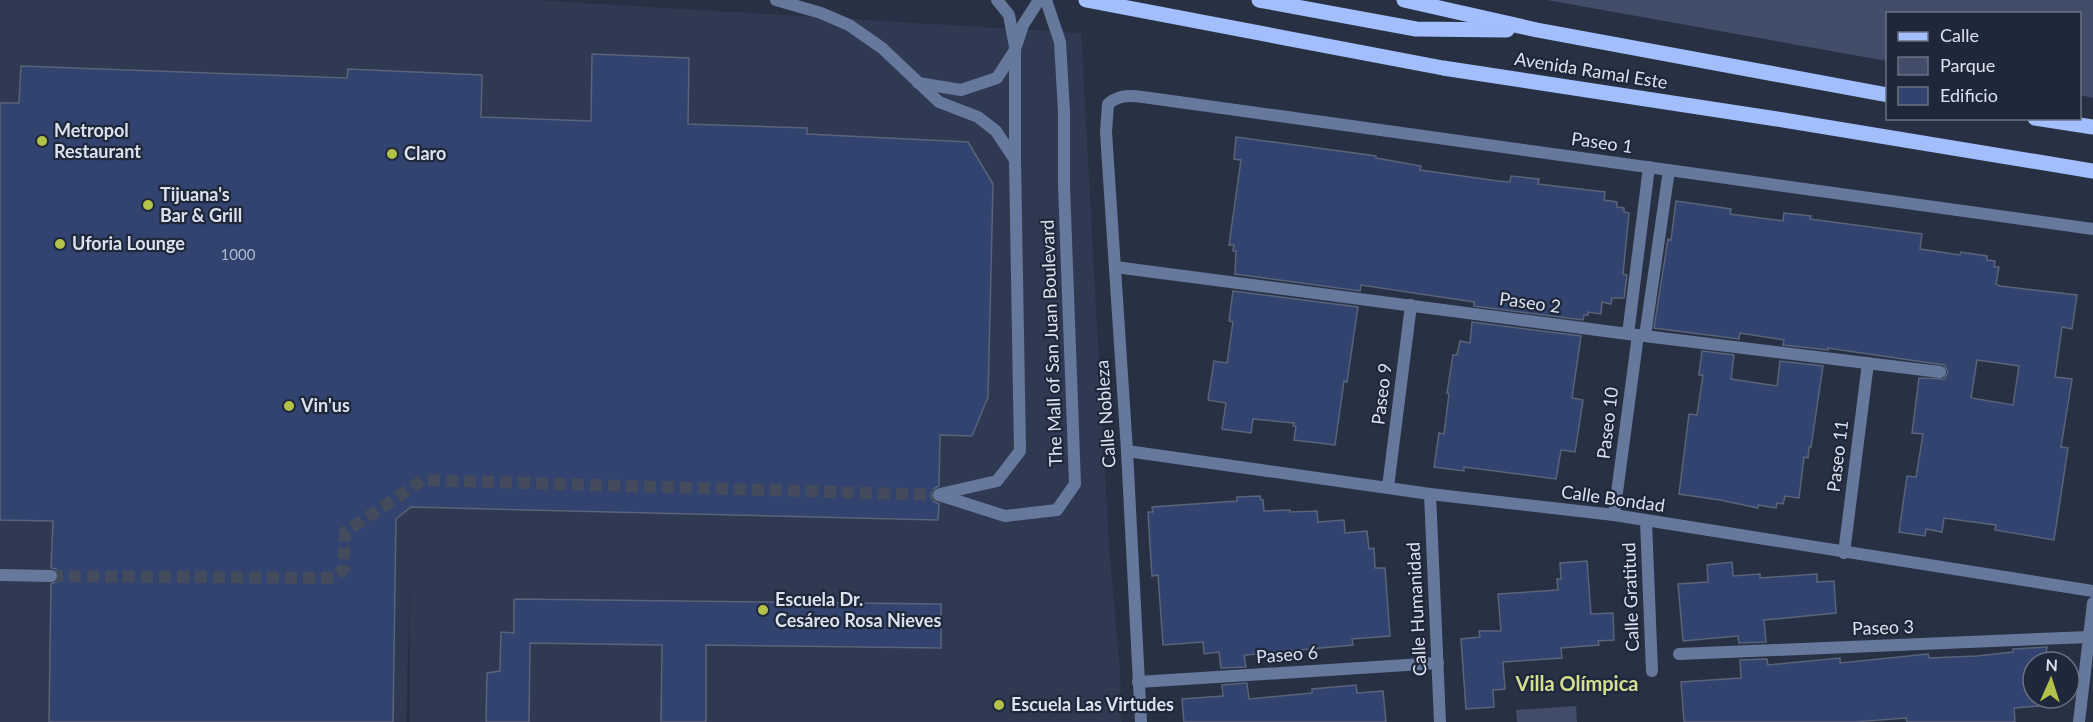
<svg xmlns="http://www.w3.org/2000/svg" width="2093" height="722" viewBox="0 0 2093 722" font-family="Lato,sans-serif">
  <rect width="100%" height="100%" fill="#283144"/>
  <path fill="#2f3952" d="M 0,0 L 533,0 L 1081,33 L 1109,547 L 1120,672 L 1122,722 L 410,722 L 410,579 L 406,722 L 0,722 Z"/>
  <g fill="#424e69">
    <path d="M 1547,0 L 2093,0 L 2093,98 L 2080,95 L 2080,14 L 1888,14 L 1887,61 Z"/>
    <path d="M 1576,706 L 1577,722 L 1517,722 L 1516,710 Z"/>
  </g>
  <g fill="#31436e" stroke="#596379" stroke-width="1.5" fill-rule="evenodd">
    <path d="M 592,54 L 689,58 L 688,124 L 807,128 L 807,134 L 968,142 L 993,184 L 988,397 L 972,436 L 940,435 L 939,486 L 933,489 L 931,496 L 933,501 L 939,504 L 938,520 L 411,507 L 396,519 L 393,722 L 49,722 L 51,584 L 58,581 L 59,576 L 56,569 L 51,568 L 53,521 L 0,520 L 0,103 L 19,103 L 21,66 L 347,78 L 348,69 L 482,75 L 481,117 L 591,121 Z"/>
    <path d="M 1236,137 L 1376,156 L 1376,158 L 1421,166 L 1420,170 L 1498,181 L 1510,182 L 1511,176 L 1539,179 L 1538,184 L 1605,192 L 1604,200 L 1617,202 L 1617,207 L 1624,208 L 1624,212 L 1629,213 L 1623,274 L 1627,275 L 1624,298 L 1612,298 L 1611,304 L 1602,302 L 1601,314 L 1588,312 L 1588,315 L 1584,315 L 1583,320 L 1474,306 L 1474,302 L 1361,285 L 1360,291 L 1235,274 L 1236,251 L 1233,251 L 1234,245 L 1229,245 L 1241,160 L 1234,159 Z"/>
    <path d="M 1676,201 L 1731,209 L 1730,214 L 1783,221 L 1784,213 L 1811,216 L 1810,219 L 1922,234 L 1920,249 L 1960,255 L 1961,252 L 1987,256 L 1987,260 L 1995,261 L 1994,267 L 1999,267 L 1996,284 L 2000,286 L 2077,295 L 2072,329 L 2062,327 L 2055,377 L 2072,379 L 2061,447 L 2068,448 L 2054,540 L 1995,530 L 1996,525 L 1944,518 L 1942,532 L 1926,529 L 1925,536 L 1899,532 L 1907,476 L 1916,477 L 1923,434 L 1912,433 L 1919,378 L 1944,379 L 1948,372 L 1944,365 L 1828,348 L 1828,350 L 1783,345 L 1784,340 L 1740,333 L 1739,339 L 1654,328 L 1668,239 L 1671,240 ZM 1977,360 L 2019,366 L 2013,405 L 1971,398 Z"/>
    <path d="M 1233,291 L 1358,307 L 1347,382 L 1344,381 L 1335,445 L 1294,440 L 1296,426 L 1293,426 L 1294,423 L 1253,419 L 1251,433 L 1222,429 L 1226,403 L 1208,400 L 1214,361 L 1227,363 L 1233,322 L 1229,321 Z"/>
    <path d="M 1472,322 L 1581,336 L 1572,398 L 1583,400 L 1575,452 L 1561,450 L 1556,479 L 1464,467 L 1464,471 L 1434,467 L 1439,433 L 1444,434 L 1449,394 L 1447,393 L 1453,355 L 1457,355 L 1460,341 L 1470,343 Z"/>
    <path d="M 1702,351 L 1734,355 L 1731,379 L 1777,386 L 1780,361 L 1823,366 L 1811,447 L 1809,447 L 1808,458 L 1804,457 L 1799,498 L 1785,496 L 1783,504 L 1777,503 L 1776,508 L 1758,505 L 1758,508 L 1720,500 L 1679,494 L 1689,414 L 1697,415 L 1703,375 L 1699,375 Z"/>
    <path d="M 1260,496 L 1261,500 L 1263,500 L 1264,511 L 1290,510 L 1290,512 L 1317,511 L 1318,522 L 1344,520 L 1345,533 L 1367,531 L 1369,549 L 1374,548 L 1375,568 L 1385,568 L 1390,636 L 1352,639 L 1353,645 L 1246,655 L 1244,656 L 1246,667 L 1221,668 L 1219,652 L 1204,654 L 1203,642 L 1163,645 L 1158,575 L 1152,576 L 1148,512 L 1153,512 L 1152,507 L 1237,501 L 1237,497 Z"/>
    <path d="M 1587,561 L 1591,614 L 1613,613 L 1614,640 L 1598,641 L 1599,645 L 1561,648 L 1562,658 L 1503,662 L 1505,689 L 1493,690 L 1494,707 L 1466,709 L 1461,639 L 1480,637 L 1479,631 L 1501,631 L 1498,594 L 1558,590 L 1557,579 L 1561,579 L 1560,563 Z"/>
    <path d="M 1732,562 L 1733,576 L 1760,574 L 1760,578 L 1817,574 L 1817,582 L 1834,581 L 1836,613 L 1764,620 L 1766,642 L 1739,643 L 1738,636 L 1683,641 L 1678,584 L 1708,582 L 1707,565 Z"/>
    <path d="M 516,599 L 941,604 L 941,648 L 706,645 L 706,722 L 661,722 L 662,645 L 530,643 L 529,722 L 486,722 L 487,673 L 500,671 L 501,632 L 514,633 L 514,600 Z"/>
    <path d="M 2047,647 L 2045,662 L 2033,662 L 2033,698 L 2040,698 L 2039,706 L 2014,708 L 2015,722 L 1907,722 L 1906,718 L 1854,722 L 1684,722 L 1681,682 L 1741,678 L 1740,660 L 1767,659 L 1768,665 L 1840,658 L 1840,663 L 1928,654 L 1929,658 L 1977,656 L 2013,652 L 2013,649 Z"/>
    <path d="M 1247,683 L 1249,699 L 1312,693 L 1312,689 L 1356,685 L 1357,693 L 1383,691 L 1386,722 L 1184,722 L 1182,699 L 1223,696 L 1222,685 Z"/>
  </g>
  <g fill="none" stroke-linecap="round" stroke-linejoin="round">
    <path stroke="#434b5d" stroke-width="12" stroke-dasharray="12 6" stroke-linecap="butt" d="M 51,576 L 333,578 L 344,569 L 345,532 L 423,480 L 939,495"/>
    <g stroke="#67789d" stroke-width="12">
      <path d="M 776,0 L 821,13 L 849,25 L 882,48 L 939,102 L 978,117 L 996,131 L 1015,160"/>
      <path d="M 997,0 L 1009,15 L 1015,47"/>
      <path d="M 918,83 L 961,90 L 997,78 L 1015,50"/>
      <path d="M 1115,267 L 1628,334 L 1940,372"/>
      <path d="M 1628,334 L 1649,167"/>
      <path d="M 1645,336 L 1669,170"/>
      <path d="M 1127,451 L 1430,494 L 1614,515 L 2093,591"/>
      <path d="M 1388,487 L 1411,305"/>
      <path d="M 940,494 L 997,481 L 1020,451 L 1015,160 L 1015,49 L 1023,25 L 1039,0"/>
      <path d="M 1430,494 L 1440,722"/>
      <path d="M 939,495 L 1005,516 L 1057,510 L 1075,484 L 1064,186 L 1064,112 L 1060,42 L 1046,0"/>
      <path d="M 1614,515 L 1638,335"/>
      <path d="M 1646,521 L 1652,671"/>
      <path d="M 1844,553 L 1868,363"/>
      <path d="M 0,575 L 51,576"/>
      <path d="M 1679,654 L 2089,637"/>
      <path d="M 1138,682 L 1438,663"/>
      <path d="M 1141,722 L 1127,451 L 1106,132 L 1108,104 C 1121,93 1133,96 1150,98 L 2093,229"/>
    </g>
    <path stroke="#67789d" stroke-width="12" d="M 2079,722 L 2093,603"/>
    <g stroke="#a2befc" stroke-width="15">
      <path d="M 1086,0 L 1443,68 L 1777,119 L 2093,171"/>
      <path d="M 1259,0 L 1416,29 L 1507,30"/>
      <path d="M 1404,0 L 1537,30 L 1888,95"/>
      <path d="M 2035,118 L 2093,127"/>
    </g>
  </g>
  <g fill="#b4c24a" stroke="#1f273a" stroke-width="2">
    <circle cx="42" cy="141" r="6"/>
    <circle cx="392" cy="154" r="6"/>
    <circle cx="148" cy="205" r="6"/>
    <circle cx="60" cy="244" r="6"/>
    <circle cx="289" cy="406" r="6"/>
    <circle cx="763" cy="610" r="6"/>
    <circle cx="999" cy="705" r="6"/>
  </g>
  <g text-anchor="middle" stroke-width="4.5" stroke-linejoin="round" paint-order="stroke">
    <g font-size="15" fill="#b0bacd">
      <text x="238" y="260">1000</text>
    </g>
    <g font-size="18" fill="#dbe1ed" stroke="#1f273a">
      <text transform="translate(1591 71) rotate(9)" y="6">Avenida Ramal Este</text>
      <text transform="translate(1602 143) rotate(8)" y="6">Paseo 1</text>
      <text transform="translate(1530 303) rotate(8)" y="6">Paseo 2</text>
      <text transform="translate(1052 343) rotate(-92)" y="6">The Mall of San Juan Boulevard</text>
      <text transform="translate(1382 394) rotate(-83)" y="6">Paseo 9</text>
      <text transform="translate(1106 414) rotate(-94)" y="6">Calle Nobleza</text>
      <text transform="translate(1608 423) rotate(-83)" y="6">Paseo 10</text>
      <text transform="translate(1838 456) rotate(-83)" y="6">Paseo 11</text>
      <text transform="translate(1613 499) rotate(8)" y="6">Calle Bondad</text>
      <text transform="translate(1631 597) rotate(-92)" y="6">Calle Gratitud</text>
      <text transform="translate(1417 609) rotate(-93)" y="6">Calle Humanidad</text>
      <text transform="translate(1883 628) rotate(-2)" y="6">Paseo 3</text>
      <text transform="translate(1287 655) rotate(-4)" y="6">Paseo 6</text>
    </g>
    <g font-size="18" font-weight="bold" fill="#dbe1ed" stroke="#1f273a" text-anchor="start">
      <text x="54" y="137">Metropol<tspan x="54" dy="21">Restaurant</tspan></text>
      <text x="404" y="160">Claro</text>
      <text x="160" y="201">Tijuana's<tspan x="160" dy="21">Bar &amp; Grill</tspan></text>
      <text x="72" y="250">Uforia Lounge</text>
      <text x="301" y="412">Vin'us</text>
      <text x="775" y="606">Escuela Dr.<tspan x="775" dy="21">Cesáreo Rosa Nieves</tspan></text>
      <text x="1011" y="711">Escuela Las Virtudes</text>
    </g>
    <g font-size="20" font-weight="bold" fill="#d5e093" stroke="#1f273a">
      <text x="1577" y="691">Villa Olímpica</text>
    </g>
  </g>
  <rect x="1886" y="12" width="195" height="108" fill="#1f273a" stroke="#6a7182" stroke-width="1.5"/>
  <rect x="1898" y="32" width="30" height="9" fill="#a2befc" stroke="#6a7182" stroke-width="1.5"/>
  <text x="1940" y="42" font-size="18" fill="#dbe1ed">Calle</text>
  <rect x="1898" y="57" width="30" height="18" fill="#424e69" stroke="#6a7182" stroke-width="1.5"/>
  <text x="1940" y="72" font-size="18" fill="#dbe1ed">Parque</text>
  <rect x="1898" y="87" width="30" height="18" fill="#31436e" stroke="#6a7182" stroke-width="1.5"/>
  <text x="1940" y="102" font-size="18" fill="#dbe1ed">Edificio</text>
  <g transform="translate(2051 680) rotate(3)"><circle r="28" fill="#1f273a" stroke="#6a7182" stroke-width="1.5"/>
  <path d="M0-4.5L10 22L0 15L-10 22Z" fill="#b4c24a"/>
  <text y="-9" font-size="16" font-weight="bold" text-anchor="middle" fill="#dbe1ed">N</text>
  </g>
</svg>
